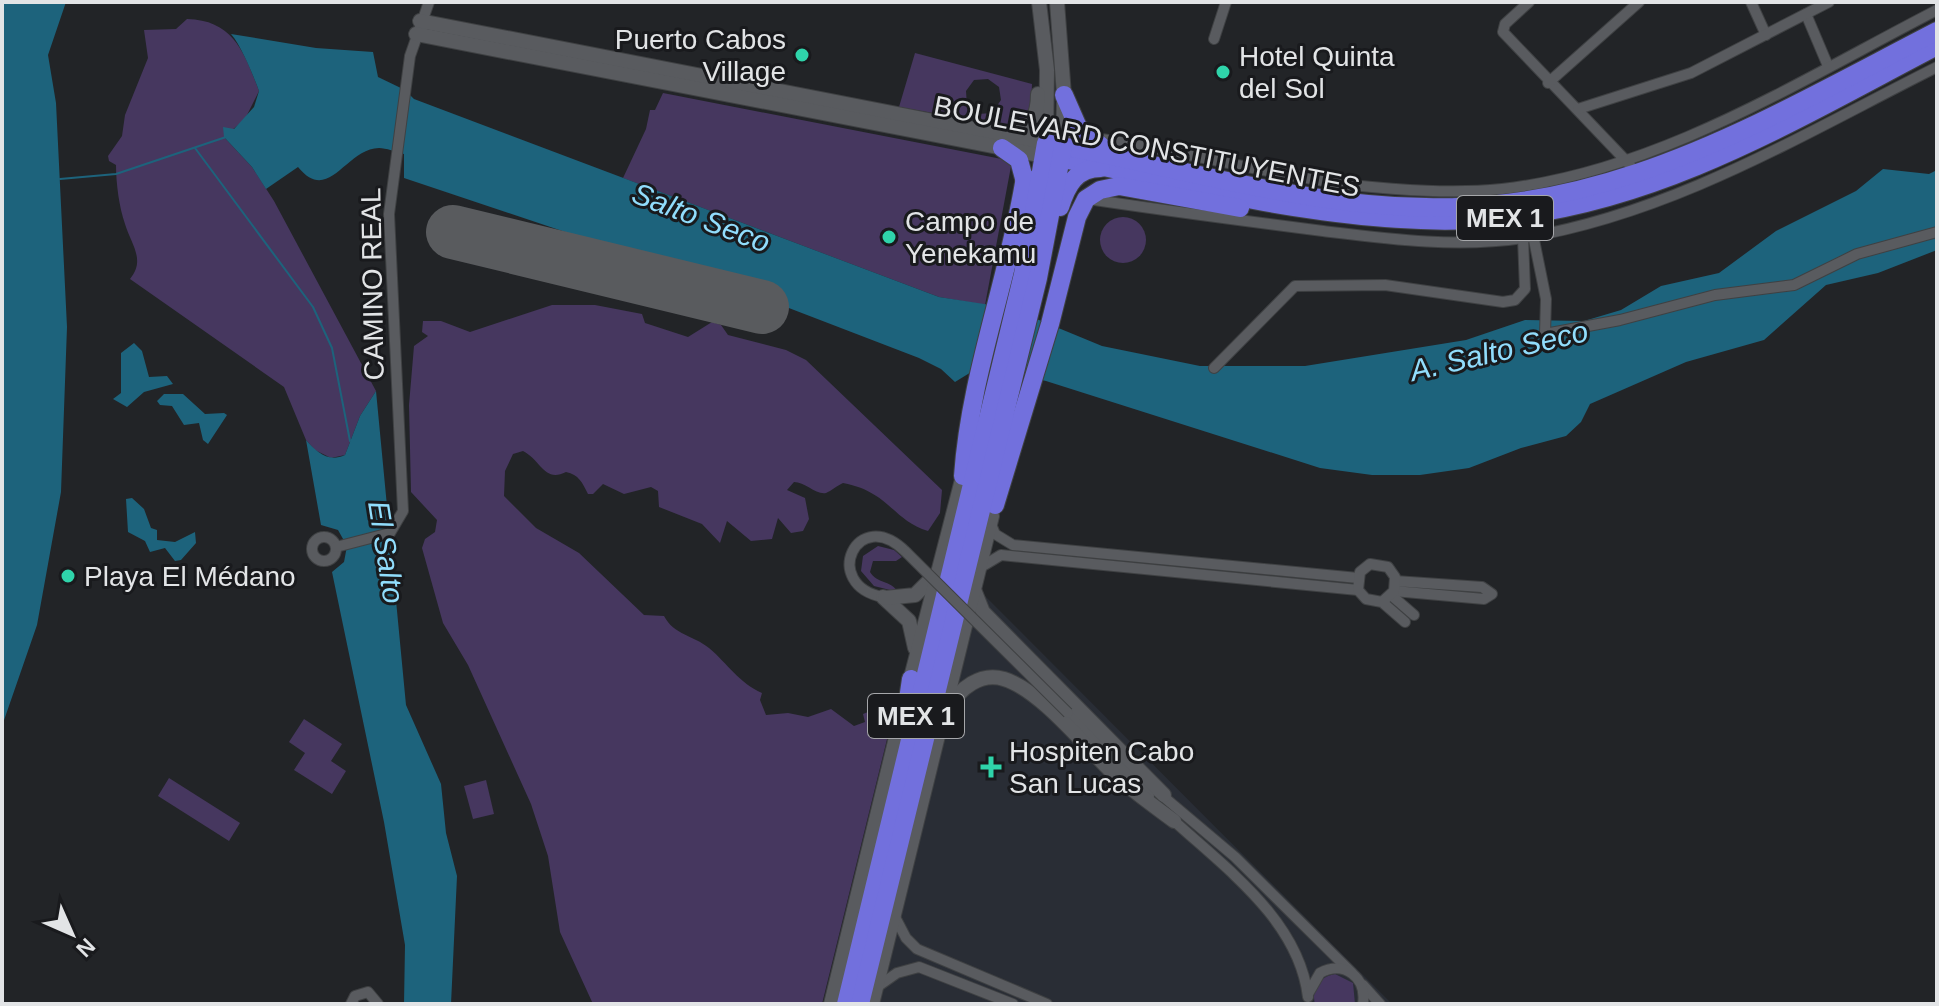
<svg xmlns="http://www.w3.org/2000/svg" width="1939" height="1006" viewBox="0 0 1939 1006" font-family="Helvetica,sans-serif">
  <rect width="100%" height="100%" fill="#222427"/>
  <path fill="#292d35" d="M 979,590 L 1392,1004 L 878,1004 Z"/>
  <g fill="#46375f" fill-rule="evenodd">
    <path d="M 187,19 C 234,20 245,54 259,91 L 245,119 L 224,137 L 252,167 L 274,201 L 376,391 L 360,416 L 345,455 L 331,458 L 315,450 L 306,440 L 284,387 L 130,279 C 146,260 131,244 125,224 C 119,207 116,183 116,165 L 109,161 L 108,156 L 122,136 L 125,115 L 148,58 L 144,30 L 176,29 Z"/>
    <path d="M 915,53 L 1032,84 L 1031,109 L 1024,120 L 1006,126 L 899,107 ZM 988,79 L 999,87 L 1001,100 L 992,113 L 978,114 L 967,106 L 966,91 L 974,80 Z"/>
    <path d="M 663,93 L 1012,161 L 985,305 L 939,297 L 623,178 L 646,129 L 650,110 L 655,110 Z"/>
    <circle cx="1123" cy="240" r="23"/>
    <path d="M 552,305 L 595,305 L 642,314 L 645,323 L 688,337 L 712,322 L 721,325 L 728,335 L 786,350 L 806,360 L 942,490 L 940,513 L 928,531 C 892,520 890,492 843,483 C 838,485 831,491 826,493 C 816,495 805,482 794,482 L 787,490 L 805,498 L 809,519 L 803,531 L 791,533 L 778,518 L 772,539 L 751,541 L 727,521 L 720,543 L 702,524 L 659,507 L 658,491 L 651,487 L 624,494 L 603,484 L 593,494 L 588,494 C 582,482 579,475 566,472 C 544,483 541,460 523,451 L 513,454 L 505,471 L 504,496 L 536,528 L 579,553 L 644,615 L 664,616 C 674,635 693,635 709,648 C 728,664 739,683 762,693 L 760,700 L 766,715 L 788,713 L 808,717 L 831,709 L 854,726 L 865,722 L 863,714 L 873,710 L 891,723 L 822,1004 L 593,1004 L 560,932 L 548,856 L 531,804 L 468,665 L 443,623 L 422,548 L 425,539 L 435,532 L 437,520 L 411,492 L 409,405 L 414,346 L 428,336 L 422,332 L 423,321 L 441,321 L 470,332 Z"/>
    <path d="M 878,546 L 894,550 L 902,557 L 896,561 L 873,561 L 870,572 C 877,584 891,580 898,592 L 874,586 L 861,571 L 863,556 Z"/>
    <path d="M 304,719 L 342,744 L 331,761 L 346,771 L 332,794 L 294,770 L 305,753 L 289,742 Z"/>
    <path d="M 169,778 L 240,823 L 229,841 L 158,796 Z"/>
    <path d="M 486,780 L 494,814 L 473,819 L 464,786 Z"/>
    <path d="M 1335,974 L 1353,983 L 1355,1004 L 1315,1004 C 1311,989 1319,977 1335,974 Z"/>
  </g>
  <g fill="#1d637c">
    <path d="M 2,2 L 66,2 L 48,55 L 56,103 L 67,327 L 61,492 L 37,625 L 2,726 Z"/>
    <path d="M 231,34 L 316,48 L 373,52 L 378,77 L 405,90 L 414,99 L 939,297 L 1010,308 L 1102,346 L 1200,366 L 1305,366 L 1466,340 L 1525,320 L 1584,321 L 1621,310 L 1661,286 L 1719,273 L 1776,231 L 1856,191 L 1883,169 L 1929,174 L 1937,170 L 1937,250 L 1878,273 L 1826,285 L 1764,340 L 1686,362 L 1590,404 L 1581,422 L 1566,436 L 1521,448 L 1469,468 L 1420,475 L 1372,475 L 1320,468 L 1046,381 L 981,366 L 955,382 L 941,369 L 919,358 L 768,300 L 404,178 L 404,154 C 396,152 386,148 379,148 C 345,149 329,205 298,167 L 266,189 L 252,167 L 224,137 L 223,127 L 234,129 L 254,107 L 259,91 C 253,75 242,47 231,34 Z"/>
    <path d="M 134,343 L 142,351 L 149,377 L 167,376 L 173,384 L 144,392 L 127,407 L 113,399 L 121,393 L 121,353 Z"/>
    <path d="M 376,391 L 406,705 L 441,784 L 446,833 L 457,876 L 451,1004 L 404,1004 L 405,945 L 384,822 L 332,572 L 344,562 L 347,546 L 338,530 L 321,525 L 306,440 C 317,452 328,463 345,455 L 360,416 Z"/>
    <path d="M 164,394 L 183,394 L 205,414 L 224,413 L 227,415 L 208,444 L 203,440 L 199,423 L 184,425 L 172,406 L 160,405 L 157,401 Z"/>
    <path d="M 132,498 L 144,509 L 151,528 L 157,530 L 157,540 L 175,542 L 195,532 L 196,543 L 181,560 L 175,561 L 165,548 L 150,552 L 145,541 L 128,532 L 126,499 Z"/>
  </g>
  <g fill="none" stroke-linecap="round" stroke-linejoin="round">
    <g stroke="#1d637c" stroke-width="2">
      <path d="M 195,148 L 313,307 L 332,348 L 350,441"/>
      <path d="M 60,179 L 116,174 L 226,137"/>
    </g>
    <path stroke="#595b5e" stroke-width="54" d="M 453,232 L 762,307"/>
    <defs>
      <g id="street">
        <path d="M 1529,2 L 1505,24 L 1503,32 L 1630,165"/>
        <path d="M 1751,2 L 1766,35"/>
        <path d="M 1806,14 L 1828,66"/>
        <path d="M 1214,39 L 1226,2"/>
        <path d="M 1548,83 L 1639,2"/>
        <path d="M 1578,109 L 1691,73 L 1829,2"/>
        <path d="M 1094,138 C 1180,150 1264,174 1351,185 C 1400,190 1452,194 1502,189 C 1659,171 1799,81 1937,10"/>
        <path d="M 1088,199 C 1167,211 1245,221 1323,231 C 1389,239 1457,248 1523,238 C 1674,213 1803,134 1937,67"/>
        <path d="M 1533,235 L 1546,299 L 1545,334 L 1620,320 L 1715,295 L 1794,285 L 1857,254 L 1937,232"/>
        <path d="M 1214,368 L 1295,286 L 1385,285 L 1503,302 L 1515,300 L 1525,289 L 1523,238"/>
        <path d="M 991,524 L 995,534 L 1013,545 L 1358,578"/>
        <circle cx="324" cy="549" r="12"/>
        <path d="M 336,547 L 390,533 L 403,511 L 389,214 L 410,56 L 429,2"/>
        <path d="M 981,567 L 1001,555 L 1358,590"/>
        <path d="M 1394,591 L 1484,599 L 1492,594 L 1482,587 L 1395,581"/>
        <path d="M 1391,595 L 1414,615"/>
        <path d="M 883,597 C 820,585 857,503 906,552"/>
        <path d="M 1382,602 L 1394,591 L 1395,577 L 1388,567 L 1370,564 L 1360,572 L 1358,590 L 1366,599 L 1382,602 L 1405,622"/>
        <path d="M 1068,713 L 1149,796"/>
        <path d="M 1158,792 L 1235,857 L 1352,973"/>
        <path d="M 1172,819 C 1225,868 1299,920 1308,997"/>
        <path d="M 894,915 L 906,938 L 917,949 L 1047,1004"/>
        <path d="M 1363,985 L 1380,1004"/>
        <path d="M 877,987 L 897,973 L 919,967 L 1013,1004"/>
        <path d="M 1308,994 L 1320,973 C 1344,960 1367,977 1363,1004"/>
        <path d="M 351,1004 L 355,996 L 368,992 L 378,1004"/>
      </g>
      <g id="secondary">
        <path d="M 1057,2 L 1064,95 L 1063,146"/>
        <path d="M 420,21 L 1046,143 L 1047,70 L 1039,2"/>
        <path d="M 416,34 L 1044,156"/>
        <path d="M 1009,134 C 1031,130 1038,115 1038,94"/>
        <path d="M 975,592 L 983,612 L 1164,795"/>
        <path d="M 883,597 L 909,621 L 915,648"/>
        <path d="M 885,598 L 915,595 L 935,575"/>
        <path d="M 908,689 L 963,476"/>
        <path d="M 950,708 C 959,688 981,672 1004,679 C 1041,690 1087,749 1116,776 C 1134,792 1154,806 1174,821"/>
        <path d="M 831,1004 L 903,709"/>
        <path d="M 872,1004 L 992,516"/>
      </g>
      <g id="highway">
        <path d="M 1064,95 L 1078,127 L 1107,151"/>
        <path d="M 1002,148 L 1019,160 L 1026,186"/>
        <path d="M 1044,156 C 1128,168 1210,195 1294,207 C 1361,217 1431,225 1499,218 C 1660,203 1797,119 1937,46"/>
        <path d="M 1060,207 C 1067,185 1076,168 1101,168"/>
        <path d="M 963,476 C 970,374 1009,278 1025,177"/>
        <path d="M 995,505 L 1050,324 L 1077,217 L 1086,199 L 1100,190 L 1119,186 L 1240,208"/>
        <path d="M 905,720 L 911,679"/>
        <path d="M 846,1004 L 1023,274 L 1046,143 C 1151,162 1263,194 1368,204 C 1592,227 1747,129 1937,31"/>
        <path d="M 860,1004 L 1038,278 L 1063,147"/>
      </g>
    </defs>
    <use href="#street" stroke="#3f4143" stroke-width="12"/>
    <use href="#secondary" stroke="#3f4143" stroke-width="16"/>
    <use href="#highway" stroke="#3f4143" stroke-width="20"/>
    <use href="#street" stroke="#595b5f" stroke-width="10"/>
    <use href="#secondary" stroke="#595b5f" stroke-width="14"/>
    <use href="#highway" stroke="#7270dd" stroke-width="18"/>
    <defs>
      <path id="street-bridge" d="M 906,552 L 1068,713"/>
    </defs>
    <use href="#street-bridge" stroke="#3f4143" stroke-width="12" stroke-linecap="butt"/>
    <use href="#street-bridge" stroke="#595b5f" stroke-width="10"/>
  </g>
  <g fill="#2fd4aa" stroke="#191a1d" stroke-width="3">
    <circle cx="802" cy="55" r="8"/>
    <circle cx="1223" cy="72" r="8"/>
    <circle cx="889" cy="237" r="8"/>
    <circle cx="68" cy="576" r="8"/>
    <path d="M987 755h8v8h8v8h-8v8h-8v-8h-8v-8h8z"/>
  </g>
  <g text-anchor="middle" stroke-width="6" stroke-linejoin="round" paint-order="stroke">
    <g fill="#191a1d" stroke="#a6a7aa" stroke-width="2">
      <rect x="1457" y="196" width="96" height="44" rx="6"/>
      <rect x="868" y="694" width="96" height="44" rx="6"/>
    </g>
    <g font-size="26" font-weight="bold" fill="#e2e4e6">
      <text x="1505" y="227">MEX 1</text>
      <text x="916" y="725">MEX 1</text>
    </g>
    <g font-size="28" fill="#e2e4e6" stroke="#191a1d" text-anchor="start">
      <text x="786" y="49" text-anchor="end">Puerto Cabos<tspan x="786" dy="32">Village</tspan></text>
      <text x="1239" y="66">Hotel Quinta<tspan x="1239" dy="32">del Sol</tspan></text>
      <text x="905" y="231">Campo de<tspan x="905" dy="32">Yenekamu</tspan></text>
      <text x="84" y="586">Playa El Médano</text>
      <text x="1009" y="761">Hospiten Cabo<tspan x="1009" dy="32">San Lucas</tspan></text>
    </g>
    <g font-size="28" fill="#e2e4e6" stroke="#191a1d">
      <text transform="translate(1147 146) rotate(11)" y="10">BOULEVARD CONSTITUYENTES</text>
      <text transform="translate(372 284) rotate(-91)" y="10">CAMINO REAL</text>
    </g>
    <g font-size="30" font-style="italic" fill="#91ddfc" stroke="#191a1d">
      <text transform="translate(701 218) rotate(21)" y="10">Salto Seco</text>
      <text transform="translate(1499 351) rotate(-13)" y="10">A. Salto Seco</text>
      <text transform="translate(386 552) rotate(81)" y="10">El Salto</text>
    </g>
  </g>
  <rect width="1939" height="1006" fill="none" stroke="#e2e4e6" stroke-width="8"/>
  <g transform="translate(72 934) rotate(135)" stroke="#191a1d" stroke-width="6" paint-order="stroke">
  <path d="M0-6L14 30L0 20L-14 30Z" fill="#e2e4e6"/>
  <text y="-12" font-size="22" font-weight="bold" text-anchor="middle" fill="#e2e4e6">N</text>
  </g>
</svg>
